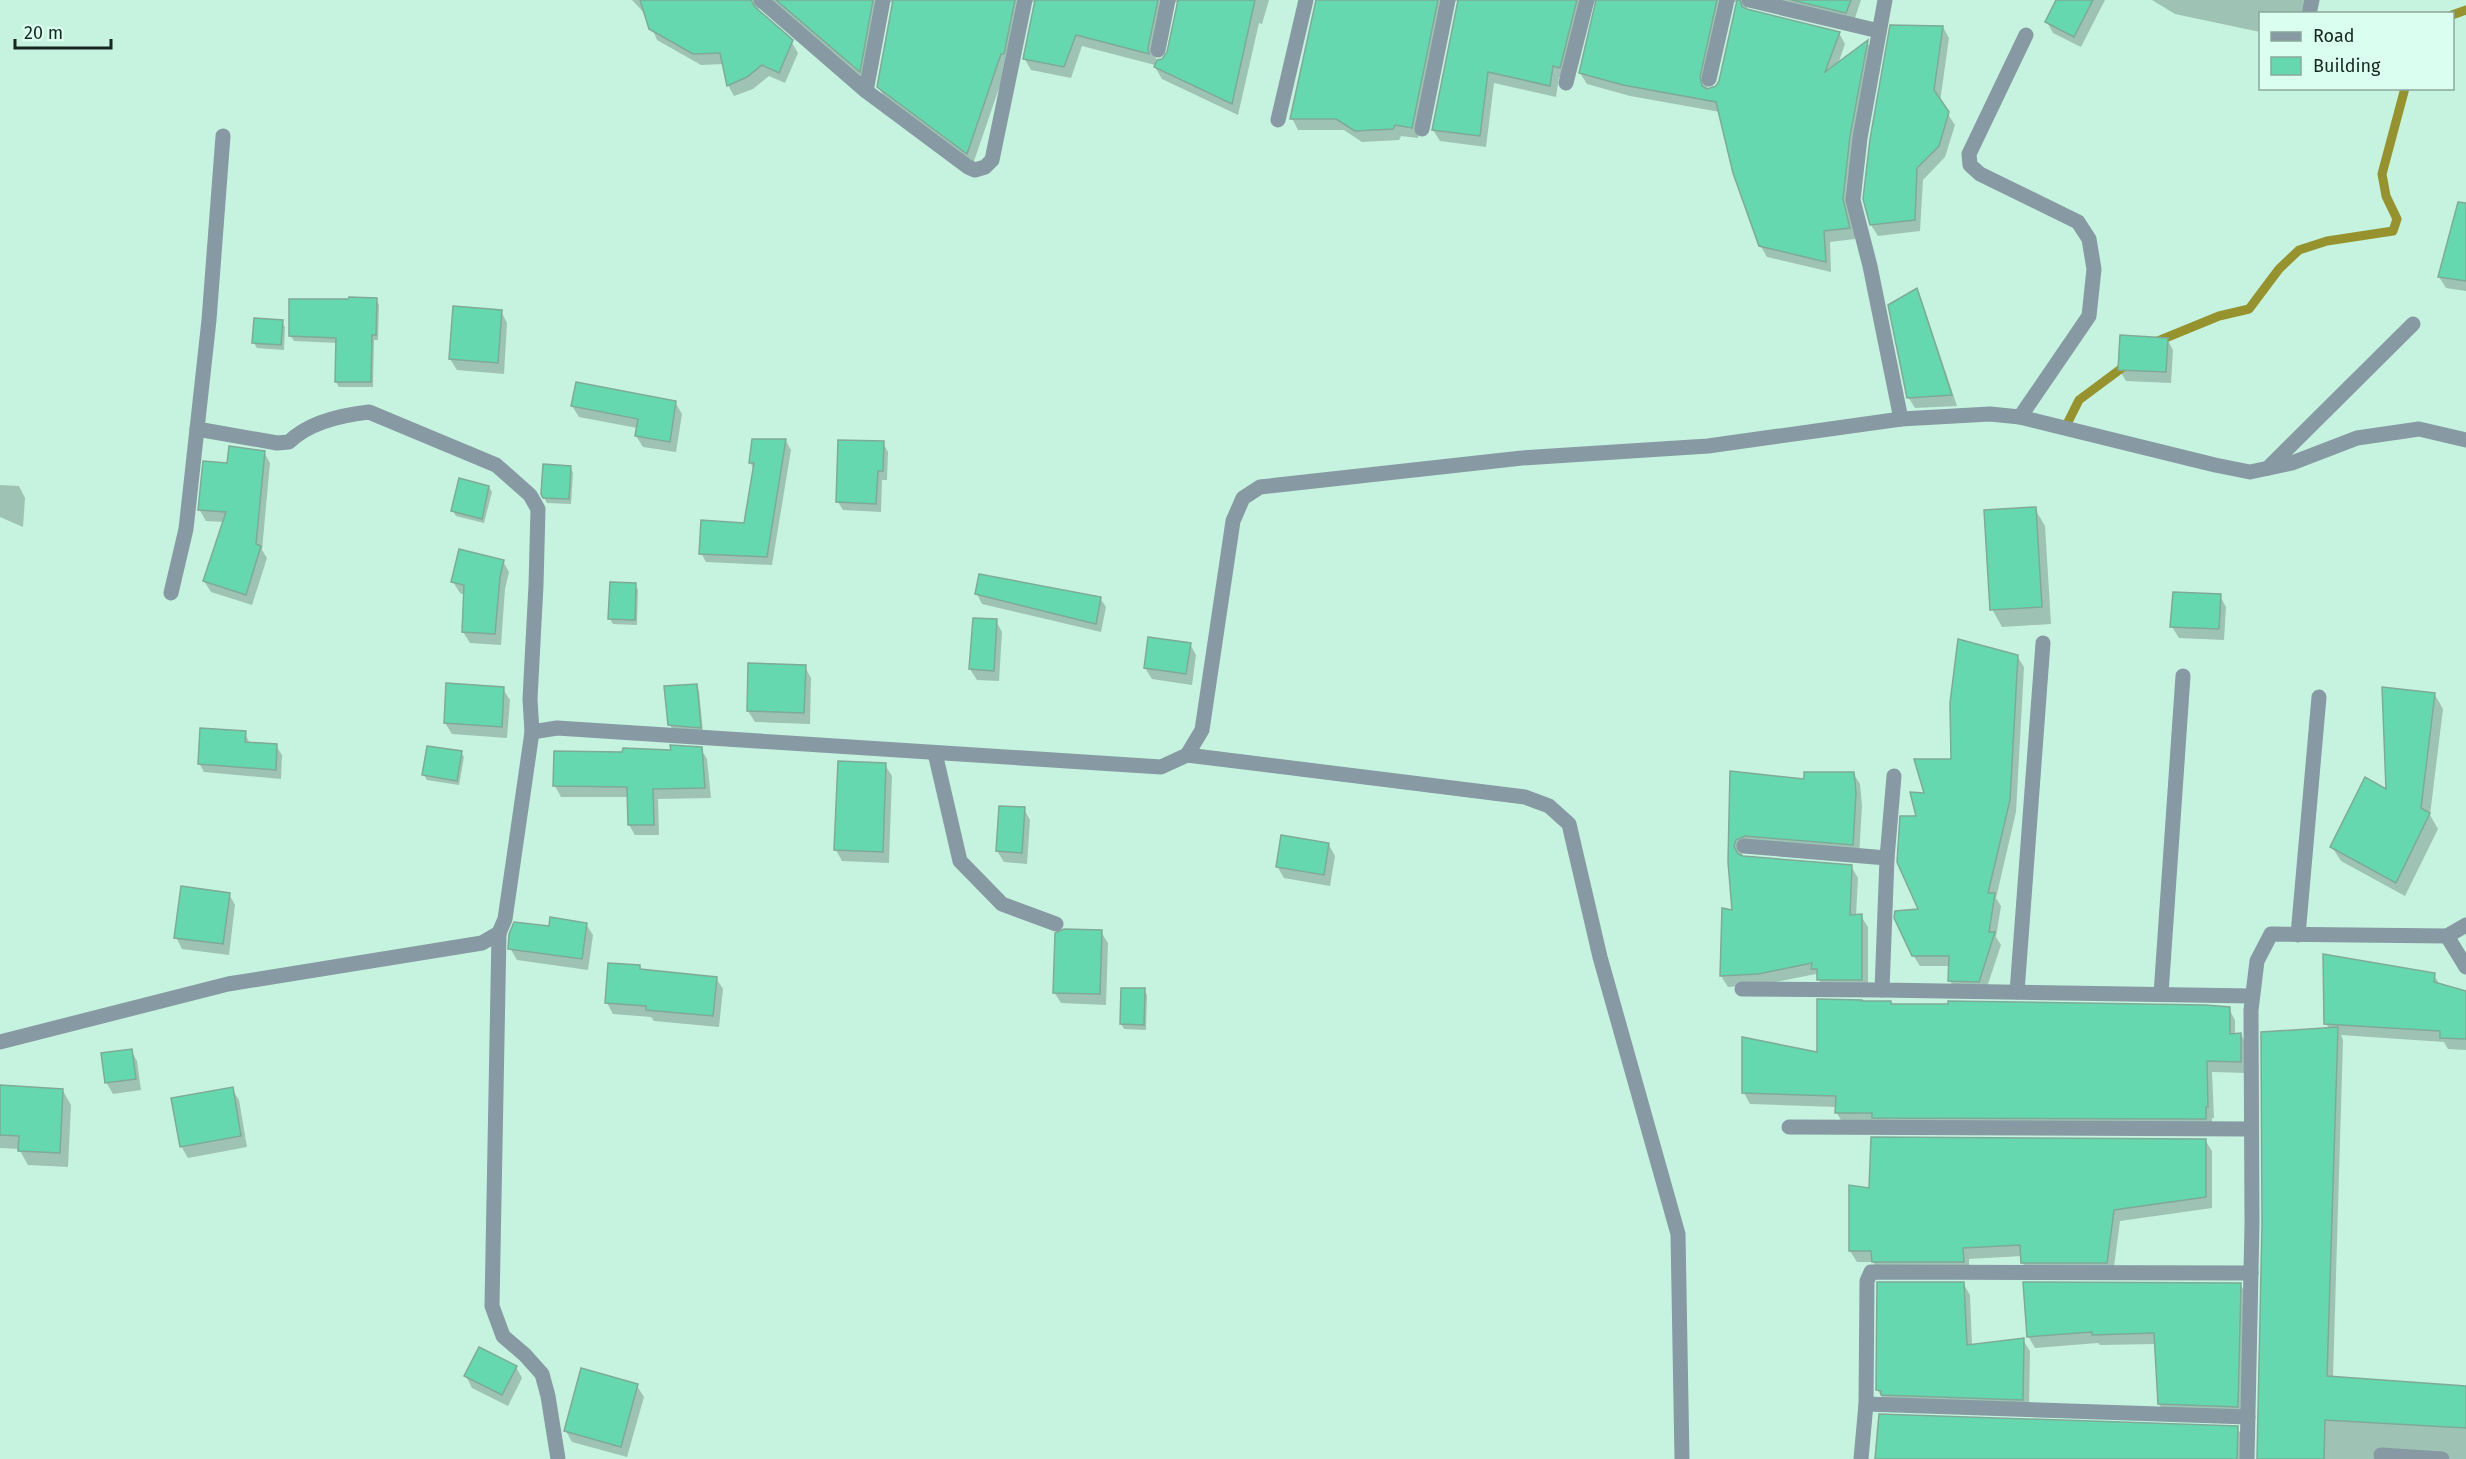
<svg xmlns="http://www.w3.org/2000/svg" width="2466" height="1459" viewBox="0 0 2466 1459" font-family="'Fira Sans',sans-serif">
  <rect width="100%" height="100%" fill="#c6f3e0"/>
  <g fill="#0003" fill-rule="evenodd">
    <path d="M 632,0 L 1269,0 L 1262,24 L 1259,23 L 1238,115 L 1162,79 L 1155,67 L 1166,58 L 1179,3 L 1171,2 L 1164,9 L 1155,65 L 1082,46 L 1071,78 L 1031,70 L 1024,58 L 1036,3 L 1029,1 L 973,164 L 885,98 L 878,87 L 894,3 L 887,1 L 866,82 L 764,2 L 757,10 L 791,41 L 798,53 L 785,83 L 769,76 L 753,89 L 734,96 L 728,85 L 724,64 L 701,65 L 657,40 L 647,16 Z"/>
    <path d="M 1317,0 L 1861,0 L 1853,24 L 1748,4 L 1746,11 L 1839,33 L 1845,44 L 1838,64 L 1867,42 L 1873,52 L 1855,239 L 1830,242 L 1831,272 L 1767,257 L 1760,245 L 1720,112 L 1630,96 L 1587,84 L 1580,73 L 1598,2 L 1590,2 L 1566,79 L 1559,77 L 1556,97 L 1494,83 L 1486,147 L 1440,141 L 1433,130 L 1459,2 L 1457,1 L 1447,4 L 1444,10 L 1418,138 L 1401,136 L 1399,140 L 1362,142 L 1344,130 L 1298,130 L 1292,118 ZM 1730,2 L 1738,2 L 1720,82 L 1713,90 L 1707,90 L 1723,10 Z"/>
    <path d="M 2058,0 L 2105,0 L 2081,47 L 2053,33 L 2047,22 Z"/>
    <path d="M 2152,0 L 2305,0 L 2301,14 L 2260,14 L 2260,32 L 2175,14 Z"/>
    <path d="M 1943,27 L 1949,38 L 1940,102 L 1955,125 L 1945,157 L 1923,180 L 1920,231 L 1878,236 L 1871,225 Z"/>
    <path d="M 2466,235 L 2466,291 L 2446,288 L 2439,277 Z"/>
    <path d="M 1916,290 L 1922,301 L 1957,406 L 1915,408 L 1908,397 Z"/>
    <path d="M 376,299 L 379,305 L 378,340 L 374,340 L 373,387 L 339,387 L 336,382 L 337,343 L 294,341 L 291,336 Z"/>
    <path d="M 501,311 L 507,323 L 504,374 L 457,370 L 450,359 Z"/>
    <path d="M 282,322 L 285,327 L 284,350 L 257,348 L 254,343 Z"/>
    <path d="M 2167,339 L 2173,350 L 2171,383 L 2126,381 L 2119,369 Z"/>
    <path d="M 675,402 L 682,414 L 676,452 L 643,447 L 636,436 L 637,428 L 579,417 L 572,406 Z"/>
    <path d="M 786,441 L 791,450 L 772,565 L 706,562 L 701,553 L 745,525 L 754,470 L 750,462 Z"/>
    <path d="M 883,443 L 888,452 L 887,480 L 882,480 L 881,512 L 843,510 L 838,502 Z"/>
    <path d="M 264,452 L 270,463 L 262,550 L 267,558 L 252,605 L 211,592 L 204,581 L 224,522 L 206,521 L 199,509 L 228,465 Z"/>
    <path d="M 570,467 L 573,473 L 571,504 L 547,503 L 542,494 Z"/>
    <path d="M 0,485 L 19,486 L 25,498 L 23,527 L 0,517 Z"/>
    <path d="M 489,487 L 492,492 L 484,523 L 456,516 L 453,511 Z"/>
    <path d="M 2035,509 L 2045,526 L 2051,624 L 2002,627 L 1992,609 Z"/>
    <path d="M 503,561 L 509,572 L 505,589 L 501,645 L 470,643 L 463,632 L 465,595 L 460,593 L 453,582 Z"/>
    <path d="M 635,585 L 638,590 L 637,625 L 613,624 L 610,619 Z"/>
    <path d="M 977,594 L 1100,598 L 1106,607 L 1101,632 L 982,604 Z"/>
    <path d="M 2220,596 L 2226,607 L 2224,640 L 2179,638 L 2172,627 Z"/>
    <path d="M 996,621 L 1002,632 L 999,681 L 977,680 L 970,669 Z"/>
    <path d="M 1190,644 L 1196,655 L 1192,685 L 1152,679 L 1145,668 Z"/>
    <path d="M 2017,656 L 2024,667 L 2016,812 L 1996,898 L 2001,906 L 1996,937 L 2001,945 L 1985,993 L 1956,992 L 1950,981 L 1950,966 L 1920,966 L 1913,955 L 1921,911 L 1918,817 L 1926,795 L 1952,760 Z"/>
    <path d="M 805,667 L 811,678 L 810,724 L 755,722 L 748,711 Z"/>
    <path d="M 696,685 L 699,691 L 703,732 L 673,730 L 670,725 Z"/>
    <path d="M 503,689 L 510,700 L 507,738 L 452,734 L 445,723 Z"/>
    <path d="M 2435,695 L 2443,709 L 2430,815 L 2438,829 L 2405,896 L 2341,861 L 2332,847 L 2387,791 Z"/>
    <path d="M 245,733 L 250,744 L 276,746 L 282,755 L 281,779 L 204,772 L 199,763 Z"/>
    <path d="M 701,749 L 707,759 L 711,798 L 658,799 L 659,835 L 635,835 L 629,825 L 629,797 L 561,797 L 555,786 L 624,753 Z"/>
    <path d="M 461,752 L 464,757 L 459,785 L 427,780 L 424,775 Z"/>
    <path d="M 885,765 L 892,776 L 889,863 L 842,861 L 836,850 Z"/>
    <path d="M 1731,773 L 1806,781 L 1853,773 L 1860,784 L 1862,806 L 1859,856 L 1746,849 L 1741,856 L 1851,866 L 1858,878 L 1856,916 L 1861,916 L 1868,927 L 1868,991 L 1825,991 L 1816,974 L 1765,984 L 1728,987 L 1721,976 L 1734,911 Z"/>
    <path d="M 1024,809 L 1030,820 L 1027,864 L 1004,862 L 997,851 Z"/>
    <path d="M 1329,845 L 1335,856 L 1330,886 L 1284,878 L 1277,866 Z"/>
    <path d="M 229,894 L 235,905 L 229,955 L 182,949 L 176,937 Z"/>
    <path d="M 586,924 L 593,935 L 588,970 L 517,960 L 510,948 L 550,928 Z"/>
    <path d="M 1101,932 L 1108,943 L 1106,1005 L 1061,1003 L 1054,992 Z"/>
    <path d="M 639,966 L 642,971 L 716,978 L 723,989 L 719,1027 L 654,1021 L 651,1017 L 613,1014 L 607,1003 Z"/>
    <path d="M 2434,975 L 2440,985 L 2466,993 L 2466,1050 L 2448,1049 L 2444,1042 L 2341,1035 L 2343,1040 L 2333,1378 L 2466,1388 L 2466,1459 L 2257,1459 L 2263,1224 L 2329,1029 L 2326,1023 Z"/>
    <path d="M 1144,990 L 1147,995 L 1146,1030 L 1124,1029 L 1121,1024 Z"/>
    <path d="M 1892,1005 L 2229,1009 L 2235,1020 L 2235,1035 L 2241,1034 L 2247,1046 L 2247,1073 L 2212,1072 L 2214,1118 L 2212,1118 L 2212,1130 L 1843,1124 L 1837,1113 L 1837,1107 L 1750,1104 L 1744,1093 L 1744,1039 L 1819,1054 Z"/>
    <path d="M 131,1050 L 137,1061 L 141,1090 L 113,1094 L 106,1082 Z"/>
    <path d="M 0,1087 L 63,1091 L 71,1105 L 68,1167 L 28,1165 L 19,1149 L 0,1148 Z"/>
    <path d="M 232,1089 L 239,1100 L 247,1147 L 188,1158 L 181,1146 Z"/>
    <path d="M 2205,1140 L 2212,1151 L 2212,1208 L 2120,1221 L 2113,1274 L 2029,1274 L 2022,1262 L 2022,1256 L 1969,1259 L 1969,1273 L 1880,1273 L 1873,1262 L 1857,1262 L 1850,1251 L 1870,1189 Z"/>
    <path d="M 1963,1283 L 1970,1295 L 1972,1346 L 2023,1340 L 2030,1351 L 2029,1410 L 1884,1401 L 1877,1389 Z"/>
    <path d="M 2240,1284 L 2247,1296 L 2244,1418 L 2166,1415 L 2159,1404 L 2156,1344 L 2100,1345 L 2098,1343 L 2035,1348 L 2028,1336 Z"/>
    <path d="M 516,1367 L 522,1378 L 508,1406 L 472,1388 L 466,1376 Z"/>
    <path d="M 637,1386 L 644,1397 L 627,1457 L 572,1442 L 566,1431 Z"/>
    <path d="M 2237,1428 L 2244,1439 L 2244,1459 L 1877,1459 Z"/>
  </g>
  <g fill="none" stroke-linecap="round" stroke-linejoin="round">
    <g stroke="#96922d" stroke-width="9">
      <path d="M 2452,15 L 2466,10"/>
      <path d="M 2153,343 L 2219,316 L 2249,309 L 2279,269 L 2299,250 L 2327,241 L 2393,231 L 2397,219 L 2386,196 L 2382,174 L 2405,88"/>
      <path d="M 2066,426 L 2079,400 L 2126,365"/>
    </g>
  </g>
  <g fill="#66d8b0" stroke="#7eaa98" stroke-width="1.5">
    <path d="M 640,0 L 751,0 L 755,7 L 793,40 L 779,73 L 762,65 L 747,77 L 727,86 L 720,53 L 693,54 L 649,29 Z"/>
    <path d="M 776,0 L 873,0 L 860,72 Z"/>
    <path d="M 893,0 L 1015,0 L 1004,54 L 1001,54 L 967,154 L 877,87 Z"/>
    <path d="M 1035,0 L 1158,0 L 1148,48 L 1149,54 L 1076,35 L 1064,67 L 1023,59 Z"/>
    <path d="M 1178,0 L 1255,0 L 1232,104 L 1154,67 L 1157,60 L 1162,59 L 1167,52 Z"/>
    <path d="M 1316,0 L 1438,0 L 1412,128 L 1395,125 L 1393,129 L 1355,131 L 1336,119 L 1290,119 Z"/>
    <path d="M 1458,0 L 1577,0 L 1560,68 L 1553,66 L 1550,86 L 1488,72 L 1480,136 L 1432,130 Z"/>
    <path d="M 1596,0 L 1717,0 L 1700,77 L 1702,86 L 1707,89 L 1716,86 L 1719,81 L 1737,0 L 1740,0 L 1742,7 L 1747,9 L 1840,32 L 1825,72 L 1868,40 L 1850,136 L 1843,199 L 1850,228 L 1824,231 L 1826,262 L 1759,246 L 1733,173 L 1716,102 L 1623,85 L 1579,73 Z"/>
    <path d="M 1791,0 L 1851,0 L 1846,13 Z"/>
    <path d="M 2056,0 L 2093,0 L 2074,37 L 2045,22 Z"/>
    <path d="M 1890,25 L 1943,26 L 1934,90 L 1949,112 L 1939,146 L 1917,168 L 1915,220 L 1870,225 L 1863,199 L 1870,139 Z"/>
    <path d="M 2458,202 L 2466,203 L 2466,281 L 2438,277 Z"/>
    <path d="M 1917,288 L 1952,395 L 1907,398 L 1888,305 Z"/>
    <path d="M 349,297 L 377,298 L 376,335 L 372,335 L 371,382 L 335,382 L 336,338 L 289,336 L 289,299 L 348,299 Z"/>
    <path d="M 453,306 L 502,310 L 498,363 L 449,359 Z"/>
    <path d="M 254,318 L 283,320 L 281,345 L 252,343 Z"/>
    <path d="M 2120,335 L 2168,338 L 2166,372 L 2118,370 Z"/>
    <path d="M 576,382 L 676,401 L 670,442 L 635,436 L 638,419 L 571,406 Z"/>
    <path d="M 752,439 L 786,439 L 767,557 L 699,554 L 701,520 L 744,523 L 754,463 L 749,463 Z"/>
    <path d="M 838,440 L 884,441 L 883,471 L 878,471 L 876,504 L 836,502 Z"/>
    <path d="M 229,446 L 265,451 L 256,544 L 261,546 L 246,595 L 203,581 L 226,512 L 198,510 L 203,461 L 227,463 Z"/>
    <path d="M 543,464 L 571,466 L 569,499 L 543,498 L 541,494 Z"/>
    <path d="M 459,478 L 489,486 L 482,519 L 451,511 Z"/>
    <path d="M 2036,507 L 2042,607 L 1990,610 L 1984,510 Z"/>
    <path d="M 459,549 L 504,560 L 500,577 L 495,634 L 462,632 L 464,585 L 451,582 Z"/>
    <path d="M 979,574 L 1101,597 L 1096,624 L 975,594 Z"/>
    <path d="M 610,582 L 636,583 L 635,620 L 608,619 Z"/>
    <path d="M 2173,592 L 2221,594 L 2219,629 L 2170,627 Z"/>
    <path d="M 973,618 L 997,619 L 994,671 L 969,669 Z"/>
    <path d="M 1148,637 L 1191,643 L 1186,674 L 1144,668 Z"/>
    <path d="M 1958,639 L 2018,655 L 2010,800 L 1988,893 L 1995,893 L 1989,932 L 1995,932 L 1979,982 L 1948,981 L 1949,956 L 1912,956 L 1894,918 L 1895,911 L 1918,909 L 1897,862 L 1900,816 L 1916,816 L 1910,792 L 1924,793 L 1914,759 L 1951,759 L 1950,703 Z"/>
    <path d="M 748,663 L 806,665 L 804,713 L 747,711 Z"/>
    <path d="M 446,683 L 504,687 L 502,727 L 444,723 Z"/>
    <path d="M 697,684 L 701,728 L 668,725 L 664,686 Z"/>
    <path d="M 2382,687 L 2435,693 L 2421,808 L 2430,813 L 2396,883 L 2330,847 L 2365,777 L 2386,789 Z"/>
    <path d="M 200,728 L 246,731 L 245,742 L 277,744 L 276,770 L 198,764 Z"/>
    <path d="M 670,745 L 702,747 L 705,788 L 653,789 L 654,825 L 628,825 L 627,787 L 553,786 L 554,751 L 622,752 L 623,748 L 671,750 Z"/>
    <path d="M 427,746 L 462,751 L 457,781 L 422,775 Z"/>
    <path d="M 838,761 L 886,763 L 883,852 L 834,850 Z"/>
    <path d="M 1730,771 L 1804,779 L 1804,772 L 1854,772 L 1856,793 L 1853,845 L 1745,836 L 1736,840 L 1734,846 L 1738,854 L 1743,856 L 1852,865 L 1850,915 L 1862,914 L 1862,980 L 1817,980 L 1817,969 L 1811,969 L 1812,963 L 1758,974 L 1720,976 L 1722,908 L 1732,910 L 1728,862 Z"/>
    <path d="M 999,806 L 1025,807 L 1022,853 L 996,851 Z"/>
    <path d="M 1281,835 L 1329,843 L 1324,875 L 1276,867 Z"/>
    <path d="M 181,886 L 230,893 L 223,944 L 174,938 Z"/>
    <path d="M 550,917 L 587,923 L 582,959 L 508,949 L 509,934 L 514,922 L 549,926 Z"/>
    <path d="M 1064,929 L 1102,930 L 1100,994 L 1053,993 L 1055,933 Z"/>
    <path d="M 2323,954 L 2435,973 L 2434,982 L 2466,991 L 2466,1039 L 2440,1038 L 2440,1031 L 2324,1024 Z"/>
    <path d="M 608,963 L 640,965 L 640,969 L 717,977 L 713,1016 L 646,1010 L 646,1006 L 605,1003 Z"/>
    <path d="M 1121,988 L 1145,988 L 1144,1025 L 1120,1024 Z"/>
    <path d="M 1817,999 L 1862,1000 L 1862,1001 L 1891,1001 L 1891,1004 L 1948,1004 L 1948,1001 L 2205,1005 L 2230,1007 L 2230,1034 L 2241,1033 L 2241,1062 L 2207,1061 L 2208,1107 L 2206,1107 L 2206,1119 L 1872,1118 L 1872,1113 L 1835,1113 L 1836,1096 L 1742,1093 L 1742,1037 L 1817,1052 Z"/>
    <path d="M 2338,1027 L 2327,1376 L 2466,1386 L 2466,1428 L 2325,1420 L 2324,1459 L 2257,1459 L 2262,1224 L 2261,1032 Z"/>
    <path d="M 132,1049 L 136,1079 L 105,1083 L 101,1053 Z"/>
    <path d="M 0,1085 L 63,1089 L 60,1153 L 18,1151 L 19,1136 L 0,1135 Z"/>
    <path d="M 233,1087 L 241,1136 L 180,1147 L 171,1098 Z"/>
    <path d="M 1871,1137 L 2206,1139 L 2206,1197 L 2114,1210 L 2107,1263 L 2021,1263 L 2020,1245 L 1963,1248 L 1964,1262 L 1872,1262 L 1871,1251 L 1849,1251 L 1849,1185 L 1869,1188 Z"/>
    <path d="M 1877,1282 L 1964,1282 L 1967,1345 L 2024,1338 L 2023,1400 L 1881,1395 L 1881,1391 L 1876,1390 Z"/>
    <path d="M 2023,1282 L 2241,1283 L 2238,1407 L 2158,1404 L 2154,1333 L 2092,1335 L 2092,1332 L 2027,1337 Z"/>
    <path d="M 479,1347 L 517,1366 L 502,1395 L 464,1376 Z"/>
    <path d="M 581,1368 L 638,1384 L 621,1447 L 564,1431 Z"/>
    <path d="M 1879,1414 L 2238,1426 L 2237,1459 L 1875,1459 Z"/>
  </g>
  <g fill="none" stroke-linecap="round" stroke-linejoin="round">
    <g stroke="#8799a2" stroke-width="15">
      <path d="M 761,0 L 866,91 L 968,167 L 975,170 L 985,167 L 992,160 L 1025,0"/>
      <path d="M 1749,0 L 1879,31"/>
      <path d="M 1885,0 L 1860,138 L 1853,200 L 1870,266 L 1901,419 L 1990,414 L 2020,417 L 2215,465 L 2250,472 L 2292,463 L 2357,438 L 2419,429 L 2466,440"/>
      <path d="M 2309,14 L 2312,0"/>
      <path d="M 1158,50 L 1168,0"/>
      <path d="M 1709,79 L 1727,0"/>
      <path d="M 1566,83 L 1587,0"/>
      <path d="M 866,91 L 883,0"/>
      <path d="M 1278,120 L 1306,0"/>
      <path d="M 1422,129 L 1448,0"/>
      <path d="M 2020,417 L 2089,316 L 2094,269 L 2089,239 L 2078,222 L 1980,174 L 1970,165 L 1969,154 L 2026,35"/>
      <path d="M 197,429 L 277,443 L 289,442 C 309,422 342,415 369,412 L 496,465 L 530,495 L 538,509 L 536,585 L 530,699 L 532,732"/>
      <path d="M 2268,468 L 2413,324"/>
      <path d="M 171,593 L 186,529 L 209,320 L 223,136"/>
      <path d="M 935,753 L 960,861 L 1002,904 L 1056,924"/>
      <path d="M 1187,755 L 1525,797 L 1549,806 L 1569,824 L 1600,957 L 1678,1234 L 1682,1459"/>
      <path d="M 1744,846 L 1887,858 L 1882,990 L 2252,996"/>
      <path d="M 1887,858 L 1894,776"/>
      <path d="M 2298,935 L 2319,697"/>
      <path d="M 2447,936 L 2466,967"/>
      <path d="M 1742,989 L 1882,990"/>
      <path d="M 2017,992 L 2043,643"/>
      <path d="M 2161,994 L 2183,676"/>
      <path d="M 0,1042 L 228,984 L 482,943 L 499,933"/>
      <path d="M 1789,1127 L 2251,1129"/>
      <path d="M 1866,1404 L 2248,1417"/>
      <path d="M 2381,1455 L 2442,1459"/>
      <path d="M 558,1459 L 548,1396 L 542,1374 L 525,1355 L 503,1336 L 492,1306 L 499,933 L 505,919 L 532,732 L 557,728 L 1161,767 L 1187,755 L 1202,730 L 1233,521 L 1243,498 L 1260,487 L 1522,458 L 1708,446 L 1901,419"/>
      <path d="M 1861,1459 L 1866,1404 L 1867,1281 L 1871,1272 L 2251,1273"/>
      <path d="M 2247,1459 L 2252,1224 L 2251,1010 L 2257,961 L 2271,934 L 2447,936 L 2466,925"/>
    </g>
  </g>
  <rect x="2259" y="12" width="195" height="78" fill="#dafeef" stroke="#8ba89c" stroke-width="1.5"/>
  <rect x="2271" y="32" width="30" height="9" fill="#8799a2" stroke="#8ba89c" stroke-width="1.5"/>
  <text x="2313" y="42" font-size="18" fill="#152720">Road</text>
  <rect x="2271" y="57" width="30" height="18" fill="#66d8b0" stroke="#8ba89c" stroke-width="1.5"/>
  <text x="2313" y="72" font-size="18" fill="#152720">Building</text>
  <path d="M15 39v9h96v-9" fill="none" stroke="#152720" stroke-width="3"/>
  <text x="24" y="39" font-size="18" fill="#152720" stroke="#dafeef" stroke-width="4.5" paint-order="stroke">20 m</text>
</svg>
